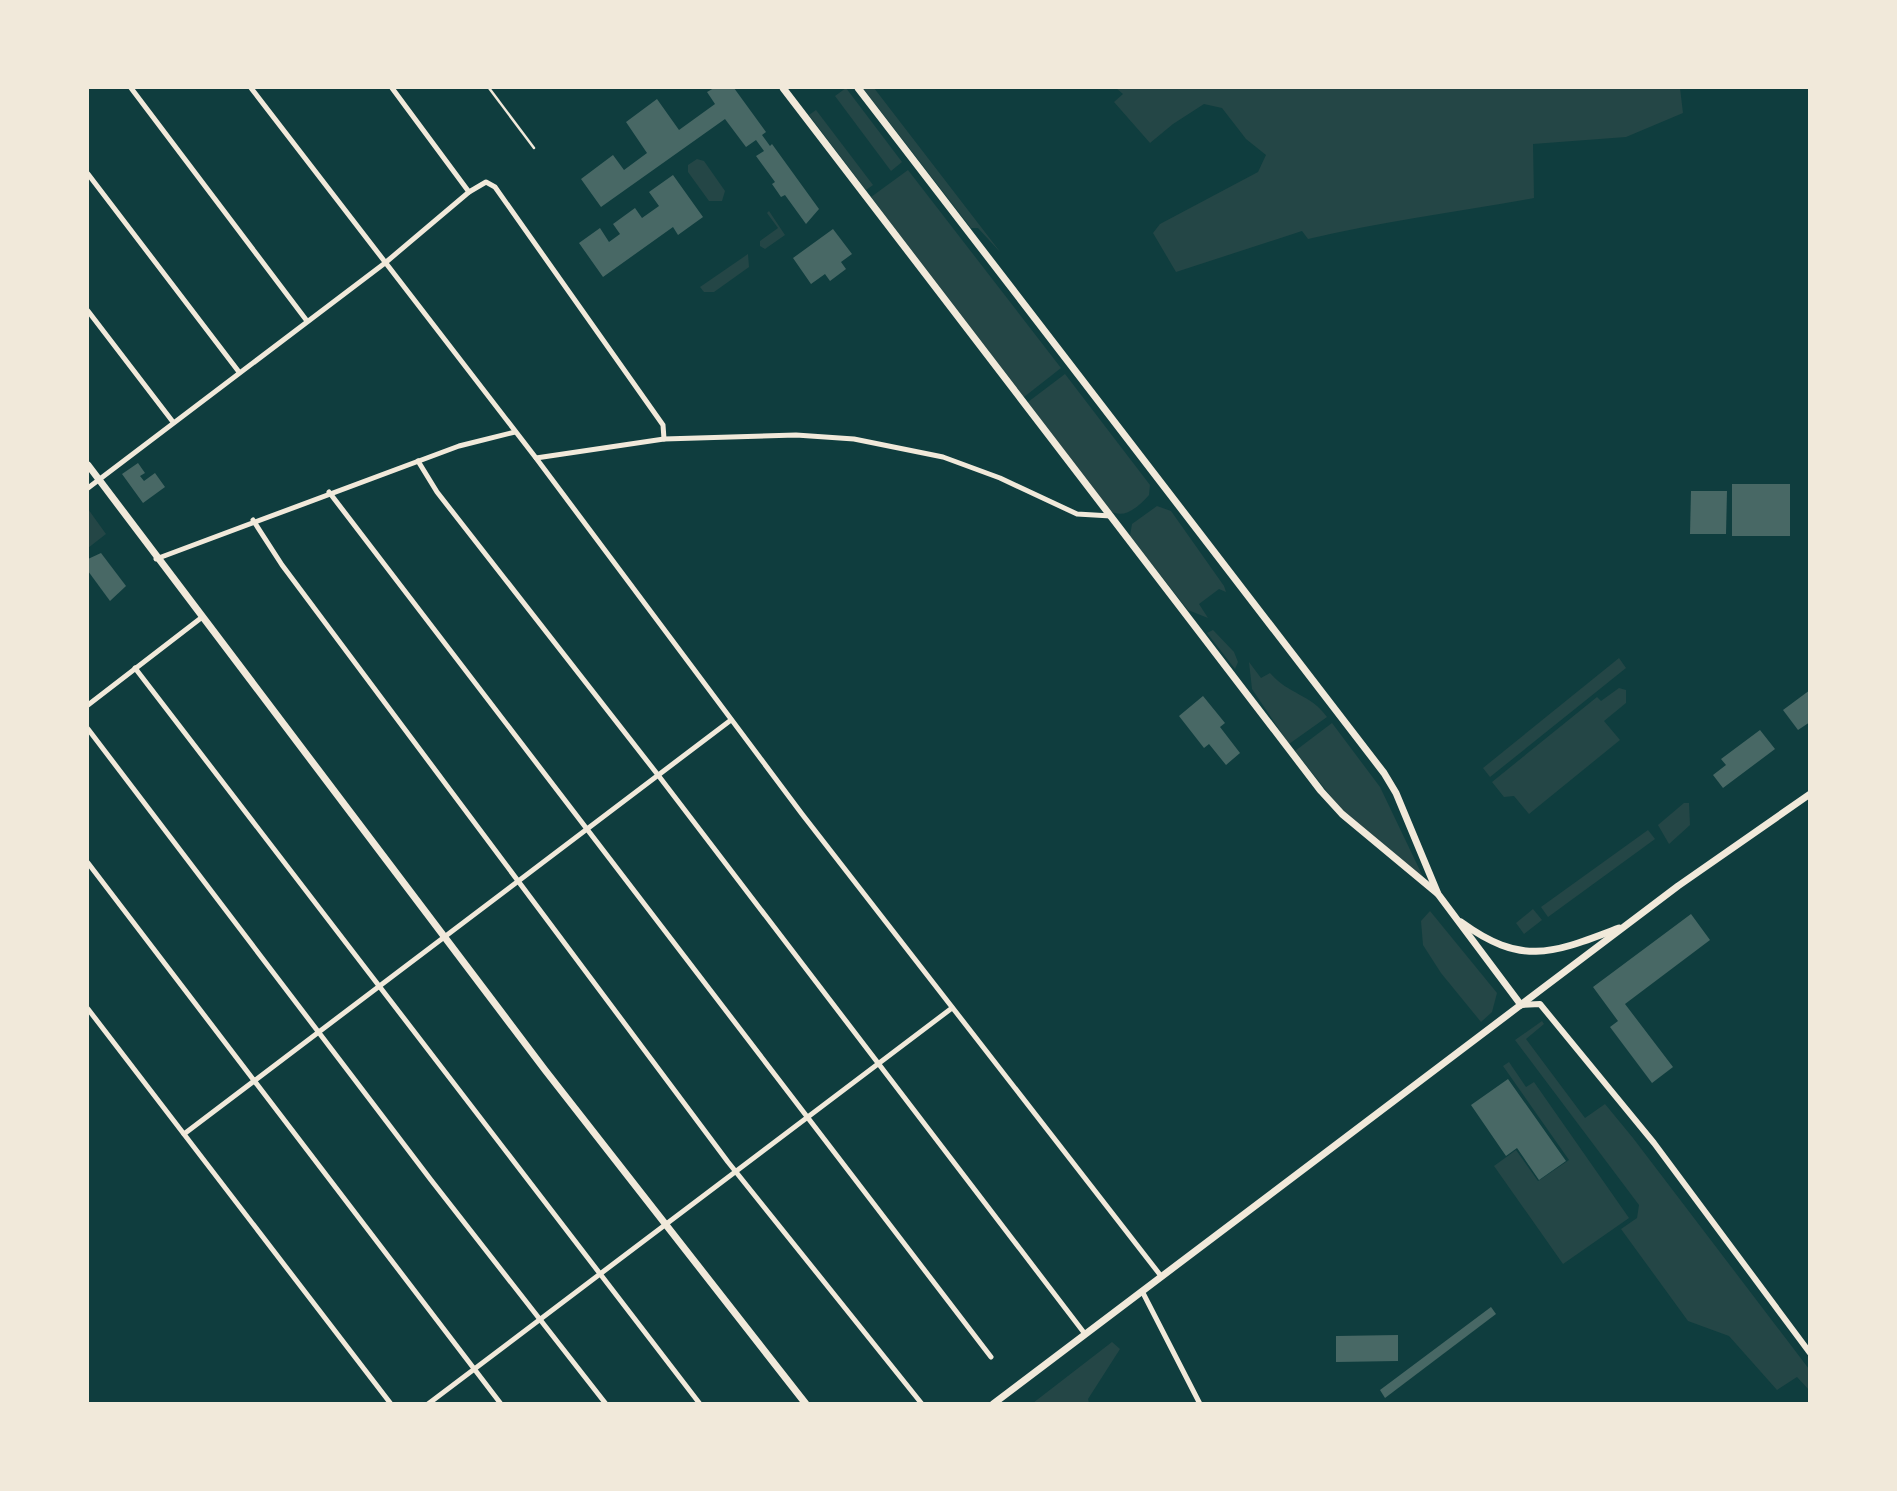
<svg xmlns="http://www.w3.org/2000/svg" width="1897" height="1491" viewBox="0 0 1897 1491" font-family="'PT Sans Narrow',sans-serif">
  <rect width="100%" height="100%" fill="#0f3d3e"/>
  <g fill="#244646">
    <path d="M 846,88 L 902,162 L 891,171 L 835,96 Z"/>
    <path d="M 863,88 L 874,88 L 1001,253 L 978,228 L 971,228 Z"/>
    <path d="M 1116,88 L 1680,88 L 1683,113 L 1626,137 L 1533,144 L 1534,198 C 1458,212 1382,221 1308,239 L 1302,231 L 1176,272 L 1153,233 L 1160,224 L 1258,172 L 1266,155 L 1246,139 L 1222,108 L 1204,104 L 1173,124 L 1150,143 L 1114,102 L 1123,94 Z"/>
    <path d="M 816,110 L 873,185 L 866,190 L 809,115 Z"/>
    <path d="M 697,159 L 704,161 L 725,191 L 722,201 L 709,201 L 688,172 L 688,165 Z"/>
    <path d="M 908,170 L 1061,368 L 1024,397 L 871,197 Z"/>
    <path d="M 769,211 L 785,235 L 765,249 L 760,246 L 760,241 L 778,228 L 767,213 Z"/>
    <path d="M 748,254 L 749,267 L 714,292 L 704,292 L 700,287 Z"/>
    <path d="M 1065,374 L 1150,485 L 1149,495 C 1139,506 1123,522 1108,509 L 1028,402 Z"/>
    <path d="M 1157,506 L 1171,511 L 1224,586 L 1226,592 L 1219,589 L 1199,604 L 1208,618 L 1188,610 L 1130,536 L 1132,524 Z"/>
    <path d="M 88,509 L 106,534 L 88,548 Z"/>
    <path d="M 1213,630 L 1234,652 L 1238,662 L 1235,669 L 1207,633 Z"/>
    <path d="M 1619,658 L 1626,668 L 1490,777 L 1483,768 Z"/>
    <path d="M 1249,662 L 1261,678 L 1270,673 C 1289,695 1311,694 1327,717 L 1289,744 L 1252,689 Z"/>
    <path d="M 1619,688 L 1626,690 L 1626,703 L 1604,721 L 1620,740 L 1529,814 L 1514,796 L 1504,797 L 1492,782 L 1597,697 L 1601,701 Z"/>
    <path d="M 1332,723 L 1380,787 L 1425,881 L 1341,809 L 1295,751 Z"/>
    <path d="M 1684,803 L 1689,803 L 1690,825 L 1669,844 L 1658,825 Z"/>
    <path d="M 1648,830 L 1655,839 L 1548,917 L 1541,907 Z"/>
    <path d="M 1533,909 L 1542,920 L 1524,934 L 1516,923 Z"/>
    <path d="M 1430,911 L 1497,993 L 1492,1012 L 1481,1022 L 1441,973 L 1423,945 L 1421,921 Z"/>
    <path d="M 1542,1021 L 1544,1024 L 1526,1039 L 1585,1118 L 1605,1104 L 1633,1138 L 1809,1369 L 1809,1390 L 1797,1377 L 1777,1390 L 1729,1336 L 1688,1321 L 1621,1229 L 1637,1218 L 1639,1205 L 1515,1040 Z"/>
    <path d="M 1509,1062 L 1526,1087 L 1534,1082 L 1629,1218 L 1563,1264 L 1494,1166 L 1516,1150 L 1538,1181 L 1569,1160 L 1503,1066 Z"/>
    <path d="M 1112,1342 L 1120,1349 L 1088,1399 L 1089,1403 L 1033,1403 Z"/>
  </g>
  <g fill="#486865">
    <path d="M 714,88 L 734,88 L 766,132 L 762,135 L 770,146 L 772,144 L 819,209 L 806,224 L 785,195 L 781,197 L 772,184 L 775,182 L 756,156 L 764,151 L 756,140 L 746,147 L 725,119 L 601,207 L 581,179 L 613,155 L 624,170 L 647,153 L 626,122 L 657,99 L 679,130 L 715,104 L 707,92 Z"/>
    <path d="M 673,175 L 703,217 L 678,235 L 673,227 L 603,277 L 579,243 L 600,228 L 609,242 L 620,234 L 613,224 L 635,208 L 642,218 L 659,206 L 649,192 Z"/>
    <path d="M 833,229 L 852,254 L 841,262 L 846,269 L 830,281 L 825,274 L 811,284 L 793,258 Z"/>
    <path d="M 138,463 L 145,473 L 140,476 L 144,481 L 155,473 L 165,487 L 143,503 L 122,474 Z"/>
    <rect x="1732" y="484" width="58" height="52"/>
    <path d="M 1691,491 L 1727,491 L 1726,534 L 1690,534 Z"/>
    <path d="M 101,553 L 126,586 L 110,601 L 88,571 L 88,559 Z"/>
    <path d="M 1810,690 L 1810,722 L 1798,730 L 1783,710 Z"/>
    <path d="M 1203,696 L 1225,723 L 1220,727 L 1240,753 L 1226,765 L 1209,744 L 1204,748 L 1179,716 Z"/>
    <path d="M 1760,730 L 1775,749 L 1723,788 L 1713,775 L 1726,765 L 1721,759 Z"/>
    <path d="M 1691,914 L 1710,940 L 1625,1004 L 1673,1067 L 1652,1083 L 1610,1027 L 1618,1021 L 1593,987 Z"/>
    <path d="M 1508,1079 L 1566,1161 L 1539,1180 L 1517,1148 L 1506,1156 L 1471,1105 Z"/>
    <path d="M 1491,1307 L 1496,1314 L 1385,1398 L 1380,1390 Z"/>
    <path d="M 1398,1335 L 1398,1361 L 1336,1362 L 1336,1336 Z"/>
  </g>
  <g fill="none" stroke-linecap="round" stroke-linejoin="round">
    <path stroke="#f1e9da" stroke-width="2.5" d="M 489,88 L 534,148"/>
    <g stroke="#f1e9da" stroke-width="5">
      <path d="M 131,88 L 307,321"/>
      <path d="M 251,88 L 536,458 L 802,814 L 1161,1276"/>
      <path d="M 392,88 L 469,192"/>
      <path d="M 88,174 L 239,372"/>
      <path d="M 88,311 L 173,422"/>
      <path d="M 536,458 L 664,439 L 796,435 L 854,439 L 943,457 L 1000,478 L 1077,514 L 1111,516"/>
      <path d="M 418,461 L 437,492 L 658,775 L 1085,1334"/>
      <path d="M 88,488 L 385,263 L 469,192 L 486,182 L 495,187 L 663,425 L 664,439"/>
      <path d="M 329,492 L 991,1357"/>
      <path d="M 253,520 L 282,565 L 728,1162 L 922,1404"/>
      <path d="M 156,559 L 459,446 L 515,432"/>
      <path d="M 135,668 L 700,1404"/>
      <path d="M 88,705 L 201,618"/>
      <path d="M 88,729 L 431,1180 L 606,1404"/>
      <path d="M 88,863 L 501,1404"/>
      <path d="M 88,1009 L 391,1404"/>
      <path d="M 184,1134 L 731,720"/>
      <path d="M 1142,1291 L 1200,1404"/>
      <path d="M 428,1404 L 952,1008"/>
    </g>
    <path stroke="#f1e9da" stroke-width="6" d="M 1521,1005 L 1540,1004 L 1654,1143 L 1810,1353"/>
    <g stroke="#f1e9da" stroke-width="7">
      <path d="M 783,88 L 1321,791 L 1342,814 L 1437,893"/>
      <path d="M 858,88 L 1384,773 L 1396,793 L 1438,894 L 1521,1005"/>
      <path d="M 88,465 L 545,1070 L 806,1404"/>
      <path d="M 1461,922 C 1523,967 1553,953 1619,928"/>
      <path d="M 993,1404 L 1678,886 L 1810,794"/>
    </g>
  </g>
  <rect width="1897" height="1491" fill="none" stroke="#f1e9da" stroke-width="178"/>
</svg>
